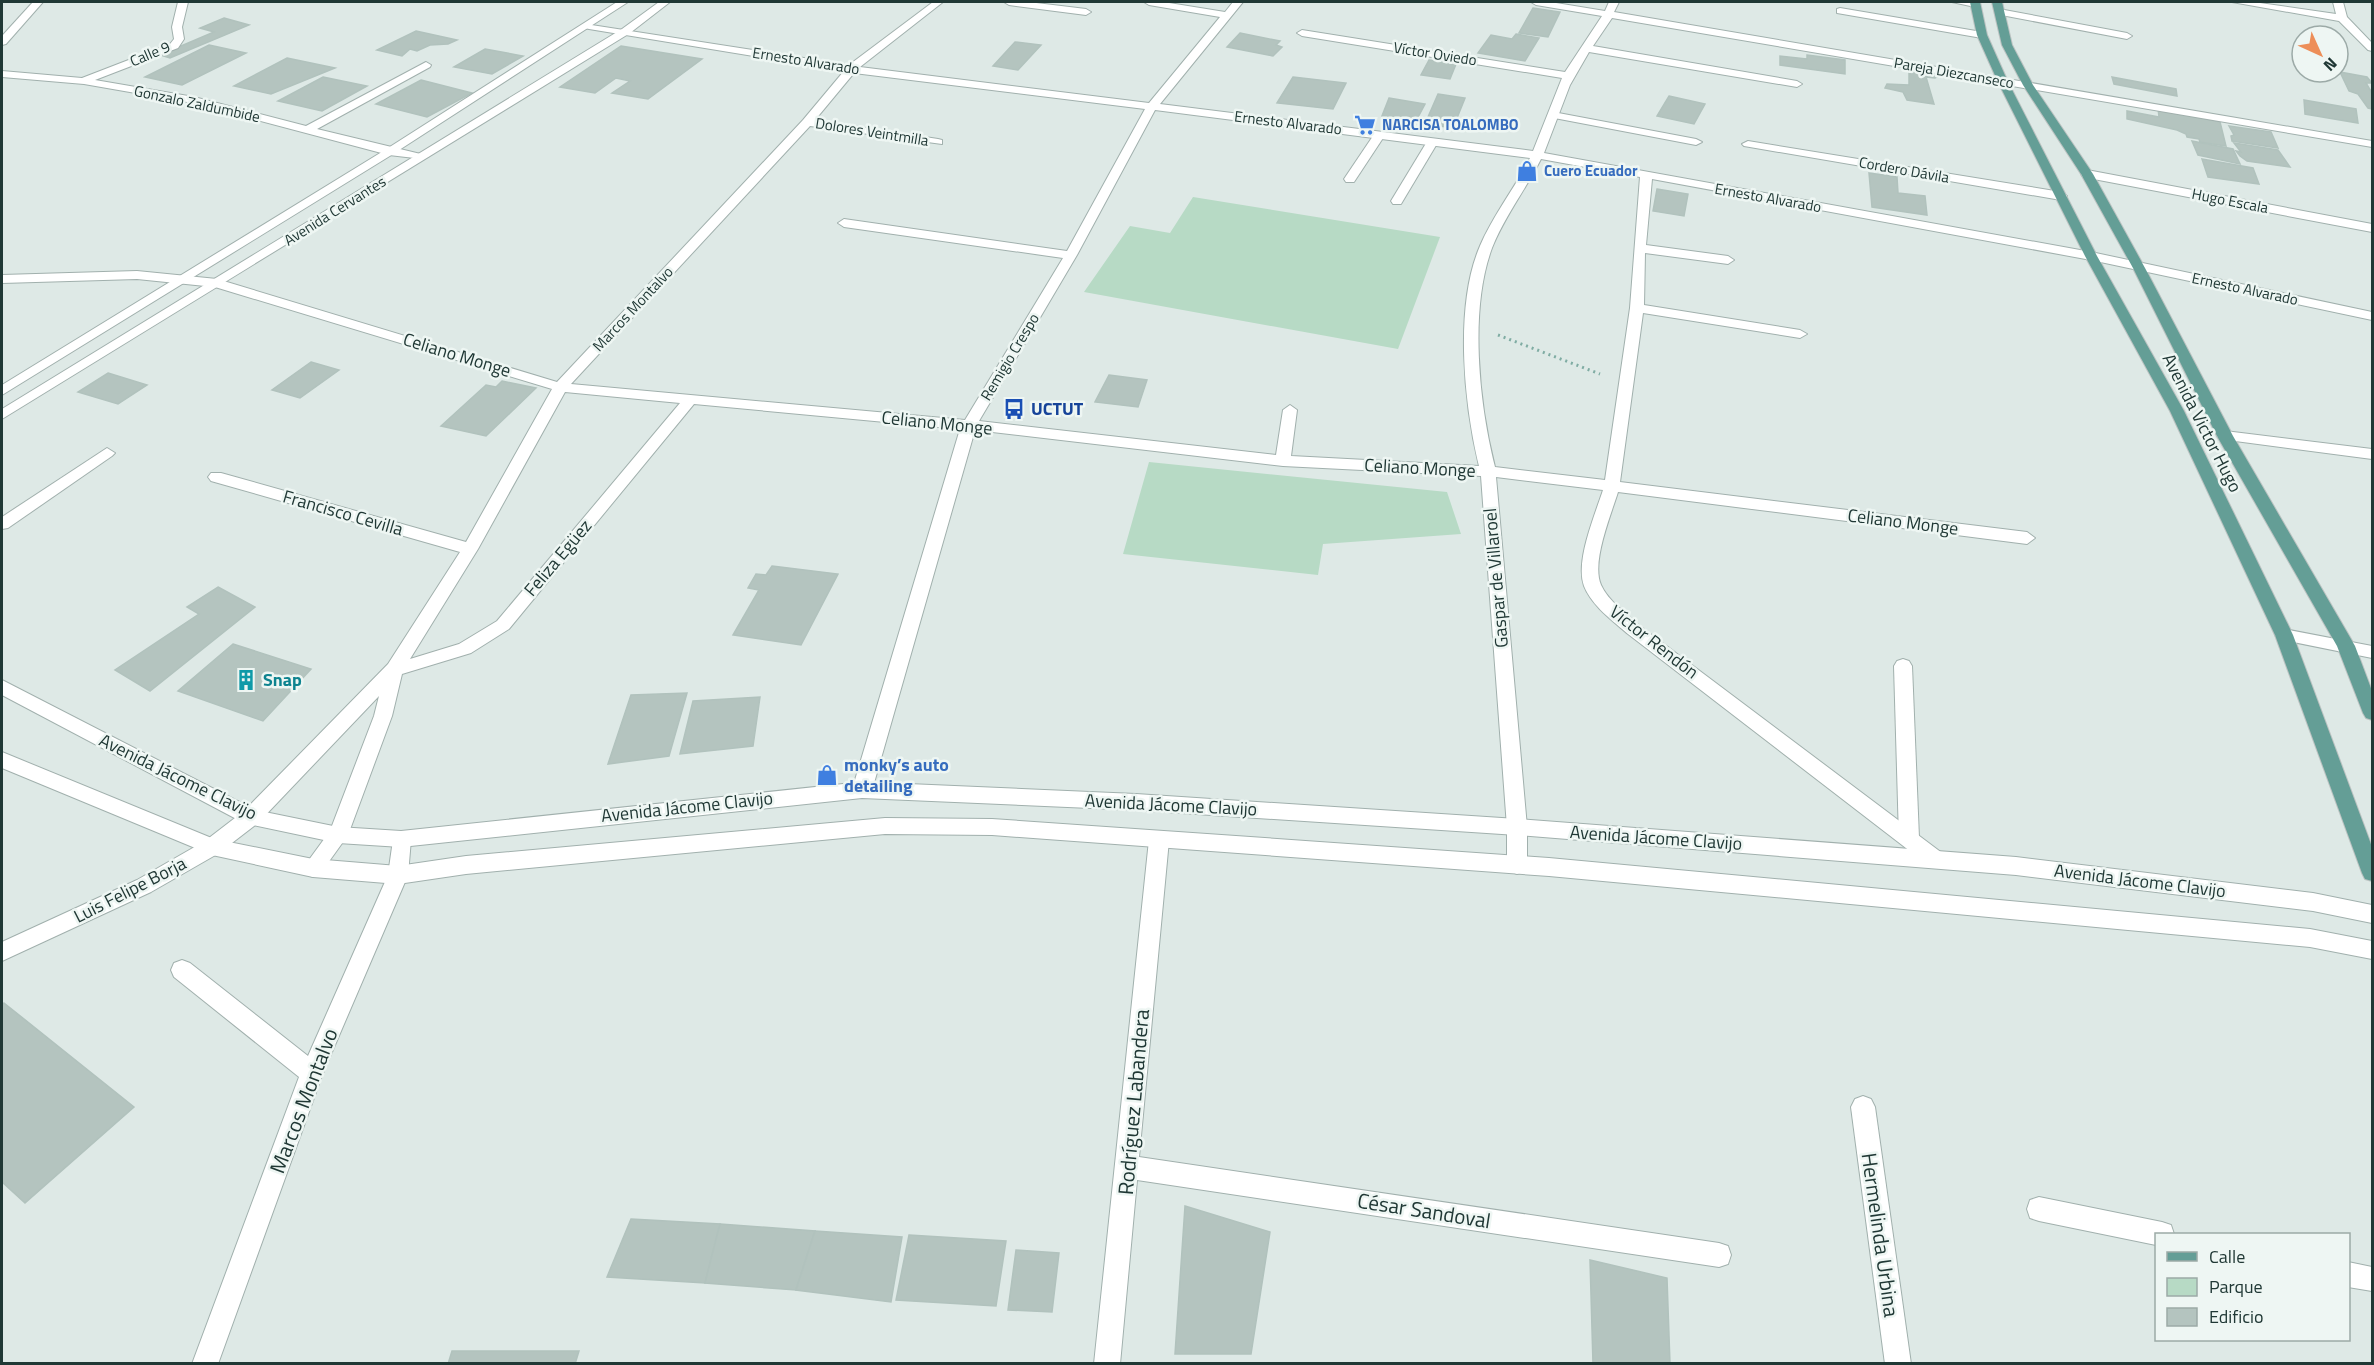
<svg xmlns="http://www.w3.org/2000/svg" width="2374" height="1365" viewBox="0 0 2374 1365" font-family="'Titillium Web',sans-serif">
  <rect width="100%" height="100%" fill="#dee9e6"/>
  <g fill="#b7dac5">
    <path d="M 1193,197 L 1440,237 L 1398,349 L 1084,292 L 1130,226 L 1170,233 Z"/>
    <path d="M 1149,462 L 1447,492 L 1461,534 L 1323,544 L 1318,575 L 1123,554 Z"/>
  </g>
  <g fill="#b4c4bf" stroke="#b1c2bd" stroke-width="1.5">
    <path d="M 1533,8 L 1560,12 L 1548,37 L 1519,33 Z"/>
    <path d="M 224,18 L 249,25 L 170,58 L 160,55 L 214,32 L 200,28 Z"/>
    <path d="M 416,31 L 457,40 L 448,44 L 430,45 L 417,51 L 410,49 L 402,56 L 377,50 Z"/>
    <path d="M 1240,33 L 1280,41 L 1276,45 L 1282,47 L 1273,56 L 1227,47 Z"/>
    <path d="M 1516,34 L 1539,38 L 1525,61 L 1478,53 L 1491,35 L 1512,39 Z"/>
    <path d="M 1015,42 L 1041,45 L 1018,70 L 993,66 Z"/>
    <path d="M 209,45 L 246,53 L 182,85 L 145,77 Z"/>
    <path d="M 621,46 L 702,59 L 648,99 L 612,93 L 630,81 L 616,78 L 595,93 L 560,87 Z"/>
    <path d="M 485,49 L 523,56 L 492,74 L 454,67 Z"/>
    <path d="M 1807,55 L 1845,60 L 1845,74 L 1780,65 L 1780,56 L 1807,59 Z"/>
    <path d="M 287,58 L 335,68 L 271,94 L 234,86 Z"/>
    <path d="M 1429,60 L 1456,64 L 1450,79 L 1421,75 Z"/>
    <path d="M 1909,70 L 1939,76 L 1935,78 L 1926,77 L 1934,104 L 1907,100 L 1903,92 L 1885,88 L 1887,84 L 1909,85 Z"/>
    <path d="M 2340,72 L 2367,77 L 2372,83 L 2366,83 L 2372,93 L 2372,109 L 2368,108 L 2358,94 L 2349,91 Z"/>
    <path d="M 323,77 L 367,86 L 322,111 L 278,101 Z"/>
    <path d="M 1293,77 L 1346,83 L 1333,109 L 1277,103 Z"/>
    <path d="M 2112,77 L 2176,89 L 2177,96 L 2114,84 Z"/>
    <path d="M 421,80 L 472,93 L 427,117 L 376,104 Z"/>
    <path d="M 1438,94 L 1465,98 L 1453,128 L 1425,124 Z"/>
    <path d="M 1669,96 L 1705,104 L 1694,124 L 1657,116 Z"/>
    <path d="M 1389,98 L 1425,104 L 1416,121 L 1382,116 Z"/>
    <path d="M 2304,100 L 2356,109 L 2358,123 L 2305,114 Z"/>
    <path d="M 2158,108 L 2220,122 L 2226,146 L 2200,142 L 2199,139 L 2187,137 L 2186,134 L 2177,130 L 2127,119 L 2127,111 L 2159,117 Z"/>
    <path d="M 2229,126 L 2271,132 L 2278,148 L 2232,141 L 2231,136 L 2234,135 Z"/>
    <path d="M 2192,141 L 2233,149 L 2240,164 L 2198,155 Z"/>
    <path d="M 2234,143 L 2278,150 L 2290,167 L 2247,161 L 2240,156 L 2236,151 L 2241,152 Z"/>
    <path d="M 2202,159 L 2253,168 L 2259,184 L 2208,177 Z"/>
    <path d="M 1869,173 L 1897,177 L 1898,193 L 1925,196 L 1927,215 L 1872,207 Z"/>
    <path d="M 1657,189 L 1688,194 L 1684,216 L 1653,211 Z"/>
    <path d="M 311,362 L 339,370 L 300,398 L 272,390 Z"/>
    <path d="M 108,373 L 147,385 L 118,404 L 78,392 Z"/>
    <path d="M 1109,375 L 1147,380 L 1138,407 L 1095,402 Z"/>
    <path d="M 502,381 L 536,388 L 486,436 L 441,426 L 486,385 L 496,387 Z"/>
    <path d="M 772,566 L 838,574 L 801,645 L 733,635 L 759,590 L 748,588 L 756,574 L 766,575 Z"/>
    <path d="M 218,587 L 255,607 L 150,691 L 115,670 L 199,614 L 187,607 Z"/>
    <path d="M 233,644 L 311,669 L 263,721 L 178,691 Z"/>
    <path d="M 687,693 L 669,756 L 608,764 L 631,695 Z"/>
    <path d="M 760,697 L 753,746 L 680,754 L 693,701 Z"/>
    <path d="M 4,1003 L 134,1107 L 25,1203 L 2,1182 L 2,1005 Z"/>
    <path d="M 1185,1206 L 1270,1232 L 1251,1354 L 1175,1354 Z"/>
    <path d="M 631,1219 L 720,1224 L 705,1283 L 607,1277 Z"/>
    <path d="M 720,1224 L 815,1231 L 796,1290 L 705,1283 Z"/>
    <path d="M 815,1231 L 902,1237 L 891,1302 L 796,1290 Z"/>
    <path d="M 909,1235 L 1006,1241 L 996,1306 L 896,1300 Z"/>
    <path d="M 1016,1250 L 1059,1253 L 1052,1312 L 1008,1310 Z"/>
    <path d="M 1590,1260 L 1667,1278 L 1670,1364 L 1593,1364 Z"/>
    <path d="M 452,1351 L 579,1351 L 575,1364 L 448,1364 Z"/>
  </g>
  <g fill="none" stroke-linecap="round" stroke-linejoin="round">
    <defs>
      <g id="service">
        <path d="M 1553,112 L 1696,139 L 1702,142 L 1696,145 L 1549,117 L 1549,113 Z"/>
        <path d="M 1375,133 L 1385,135 L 1354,182 L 1346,182 L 1344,179 Z"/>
        <path d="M 1428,140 L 1438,142 L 1401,204 L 1393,204 L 1391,201 Z"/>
        <path d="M 1903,659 L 1909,661 L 1912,666 L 1919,838 L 1916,844 L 1909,846 L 1902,844 L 1899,838 L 1894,666 L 1897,661 Z"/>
      </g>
      <g id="minor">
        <path d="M 33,2 L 43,2 L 6,44 L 2,45 L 2,36 Z"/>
        <path d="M 178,2 L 188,2 L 182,27 L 184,39 L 178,48 L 95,80 L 194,97 L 306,126 L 426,62 L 431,65 L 430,67 L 317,129 L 429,156 L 423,159 L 389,155 L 193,103 L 84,84 L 2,77 L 2,71 L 82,78 L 170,44 L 174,39 L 172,27 Z"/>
        <path d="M 933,2 L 943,2 L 860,67 L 1149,103 L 1220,17 L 1149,5 L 1144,2 L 1163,2 L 1225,12 L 1233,2 L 1243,2 L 1160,104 L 1533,151 L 1562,78 L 1302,36 L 1297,33 L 1302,30 L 1565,72 L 1602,16 L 1536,5 L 1531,2 L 1550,2 L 1605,11 L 1609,2 L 1619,2 L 1614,12 L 2372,141 L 2372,147 L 1612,18 L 1593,46 L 1797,81 L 1802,84 L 1797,87 L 1589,52 L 1570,85 L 1544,153 L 2091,252 L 2372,312 L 2372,320 L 2091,260 L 1652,179 L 1646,245 L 1728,256 L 1734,260 L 1728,264 L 1645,253 L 1644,305 L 1800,330 L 1807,334 L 1800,338 L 1643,313 L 1620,482 L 2027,532 L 2035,538 L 2027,544 L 1618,492 C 1611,515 1591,562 1601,585 C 1608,601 1627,614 1640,626 L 1942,853 L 1945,859 L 1942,865 L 1935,868 L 1928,865 L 1628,634 C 1613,621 1592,606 1584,586 C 1575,561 1595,515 1603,490 L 1496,477 L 1527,827 L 1527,865 L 1524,871 L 1517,874 L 1510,871 L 1507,865 L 1507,827 L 1481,476 L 1283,466 L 975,430 L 872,790 L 869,796 L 862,798 L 855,796 L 852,790 L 960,429 L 694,404 L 509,629 L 471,653 L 402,674 L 392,716 L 348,835 L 320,874 L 313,877 L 306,874 L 303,868 L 330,831 L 374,716 L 379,696 L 258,823 L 219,853 L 151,892 L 2,961 L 2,942 L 137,880 L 205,841 L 244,811 L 388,664 L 460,552 L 211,481 L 208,477 L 211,473 L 221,473 L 466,542 L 552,389 L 215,287 L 137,279 L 2,283 L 2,275 L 137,271 L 217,279 L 557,382 L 803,120 L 844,71 L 589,29 L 585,28 L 585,24 L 849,65 ZM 854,73 L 1145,109 L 1067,251 L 844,219 L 838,223 L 844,227 L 1063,258 L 965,420 L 571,384 L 810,126 L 942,144 L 942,140 L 938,139 L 815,120 ZM 1155,110 L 1530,158 C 1515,188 1493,215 1480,246 C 1454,306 1464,404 1479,466 L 1291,456 L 1297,410 L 1290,405 L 1283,410 L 1276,455 L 979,421 L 1077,255 ZM 1541,159 L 1640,177 L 1630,308 L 1605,480 L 1495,467 C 1479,404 1469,310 1492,248 C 1504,217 1526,189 1541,159 ZM 565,392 L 680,403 L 497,621 L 459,644 L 410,659 L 478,549 Z"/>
        <path d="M 1004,2 L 1028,2 L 1086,9 L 1091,12 L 1086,15 L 1009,5 Z"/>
        <path d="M 1952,2 L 1977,2 L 1980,4 L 1975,7 Z"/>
        <path d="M 2232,2 L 2253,2 L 2336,14 L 2333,2 L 2343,2 L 2347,17 L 2372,43 L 2372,51 L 2368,50 L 2339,21 Z"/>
        <path d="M 1840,8 L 1982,32 L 1987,35 L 1982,38 L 1837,13 L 1837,9 Z"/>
        <path d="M 1999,9 L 2127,33 L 2132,36 L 2127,39 L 1996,14 L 1996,10 Z"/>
        <path d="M 1748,141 L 2061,192 L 2067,196 L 2061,200 L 1744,146 L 1742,144 Z"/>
        <path d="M 2087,170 L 2372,224 L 2372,232 L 2083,177 L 2081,174 Z"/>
        <path d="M 2225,431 L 2372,449 L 2372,459 L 2220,439 L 2217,436 L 2220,433 Z"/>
        <path d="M 107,448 L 115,453 L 112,456 L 8,528 L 2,529 L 2,517 Z"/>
        <path d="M 2284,629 L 2372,646 L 2372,658 L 2278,639 L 2275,635 L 2278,631 Z"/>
        <path d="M 401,831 L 408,833 L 411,839 L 408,875 L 323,1073 L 218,1364 L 192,1364 L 299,1077 L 174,977 L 171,970 L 174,963 L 182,960 L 190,963 L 308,1056 L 388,875 L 394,833 Z"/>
        <path d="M 1159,832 L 1166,834 L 1169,840 L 1139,1157 L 1719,1243 L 1728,1246 L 1731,1255 L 1728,1264 L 1719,1267 L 1137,1180 L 1120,1364 L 1094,1364 L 1149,840 L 1152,834 Z"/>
        <path d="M 1863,1096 L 1871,1099 L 1875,1107 L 1911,1364 L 1885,1364 L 1851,1107 L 1855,1099 Z"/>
        <path d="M 2039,1197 L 2162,1222 L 2171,1225 L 2174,1234 L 2156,1234 L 2156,1245 L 2039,1221 L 2030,1218 L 2027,1209 L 2030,1200 Z"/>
        <path d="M 2348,1262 L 2372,1267 L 2372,1291 L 2348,1287 Z"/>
      </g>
      <g id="tertiary">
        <path d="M 617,2 L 628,2 L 393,154 L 2,395 L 2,385 L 385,150 Z"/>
        <path d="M 659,2 L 670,2 L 630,33 L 2,419 L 2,409 L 622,29 Z"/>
        <path d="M 2,680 L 255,810 L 338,827 L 401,831 L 862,782 L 1136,794 L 1517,819 L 2016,857 L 2313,893 L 2372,905 L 2372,923 L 2313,911 L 2016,875 L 1517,835 L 1136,810 L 862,798 L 401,847 L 338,843 L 244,823 L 2,695 Z"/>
        <path d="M 2,752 L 214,839 L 313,859 L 398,866 L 466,856 L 885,818 L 992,819 L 1549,858 L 2310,929 L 2372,941 L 2372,959 L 2310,947 L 1549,876 L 992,835 L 885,834 L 466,874 L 398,884 L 313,877 L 212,855 L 2,768 Z"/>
      </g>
      <g id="primary">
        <path d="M 1970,2 L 1980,2 L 1987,35 L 2008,82 L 2097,256 L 2184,411 L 2293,635 L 2372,847 L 2372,881 L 2365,879 L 2362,873 L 2275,635 L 2170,411 L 2085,256 L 1998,82 L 1977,35 Z"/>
        <path d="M 1992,2 L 2002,2 L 2012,45 L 2033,85 L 2093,174 L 2145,268 L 2233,436 L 2355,646 L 2372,691 L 2372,720 L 2366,718 L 2363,713 L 2337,646 L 2217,436 L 2133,268 L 2081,174 L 2023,85 L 2002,45 Z"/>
      </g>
    </defs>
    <use href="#service" stroke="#a1b0ad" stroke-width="2"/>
    <use href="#minor" stroke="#a1b0ad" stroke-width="2"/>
    <use href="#tertiary" stroke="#a1b0ad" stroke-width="2"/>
    <use href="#primary" stroke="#bcc3c2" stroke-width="2"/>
    <path stroke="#7faca3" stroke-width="3" stroke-dasharray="2 4" stroke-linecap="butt" d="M 1498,335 L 1600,374"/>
    <use href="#service" fill="#fff" fill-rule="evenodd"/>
    <use href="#minor" fill="#fff" fill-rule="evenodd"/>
    <use href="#tertiary" fill="#fff" fill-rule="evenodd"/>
    <use href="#primary" fill="#649e96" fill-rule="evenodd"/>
  </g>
  <defs>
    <symbol id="supermarket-bare" viewBox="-9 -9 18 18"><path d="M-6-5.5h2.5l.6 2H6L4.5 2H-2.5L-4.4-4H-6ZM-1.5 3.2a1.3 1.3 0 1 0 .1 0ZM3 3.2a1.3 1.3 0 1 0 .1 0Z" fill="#3f7fe0" stroke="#eef6f3" stroke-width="2.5" paint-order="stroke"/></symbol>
    <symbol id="shop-bare" viewBox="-9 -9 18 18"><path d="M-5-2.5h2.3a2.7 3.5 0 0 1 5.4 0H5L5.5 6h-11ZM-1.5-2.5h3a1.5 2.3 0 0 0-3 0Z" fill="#3f7fe0" stroke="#eef6f3" stroke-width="2.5" paint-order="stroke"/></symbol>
    <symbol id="bus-bare" viewBox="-9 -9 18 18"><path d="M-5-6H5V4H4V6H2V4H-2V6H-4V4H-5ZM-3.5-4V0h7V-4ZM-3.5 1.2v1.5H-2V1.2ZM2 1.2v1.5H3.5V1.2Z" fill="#1a4fb4" stroke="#eef6f3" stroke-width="2.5" paint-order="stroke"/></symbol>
    <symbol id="building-bare" viewBox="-9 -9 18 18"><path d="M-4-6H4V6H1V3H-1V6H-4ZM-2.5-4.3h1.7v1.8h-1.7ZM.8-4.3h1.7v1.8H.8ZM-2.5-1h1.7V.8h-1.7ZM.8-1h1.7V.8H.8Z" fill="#0f9aa8" stroke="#eef6f3" stroke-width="2.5" paint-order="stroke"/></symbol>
  </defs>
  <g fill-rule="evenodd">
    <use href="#supermarket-bare" x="1350" y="110" width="30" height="30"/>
    <use href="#shop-bare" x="1512" y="156" width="30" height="30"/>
    <use href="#bus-bare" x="999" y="394" width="30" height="30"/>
    <use href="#building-bare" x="231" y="665" width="30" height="30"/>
    <use href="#shop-bare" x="812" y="760" width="30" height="30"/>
  </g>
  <g text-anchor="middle" stroke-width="5" stroke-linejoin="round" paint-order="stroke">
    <g font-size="15" fill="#203835" stroke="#eef6f3">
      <text transform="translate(150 54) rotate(-23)" y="5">Calle 9</text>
      <text transform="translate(1435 54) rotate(9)" y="5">Víctor Oviedo</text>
      <text transform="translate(806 61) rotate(9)" y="5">Ernesto Alvarado</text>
      <text transform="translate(1954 73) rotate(10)" y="5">Pareja Diezcanseco</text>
      <text transform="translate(197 104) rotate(12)" y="5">Gonzalo Zaldumbide</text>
      <text transform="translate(1288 123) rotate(7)" y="5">Ernesto Alvarado</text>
      <text transform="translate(872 132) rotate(9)" y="5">Dolores Veintmilla</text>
      <text transform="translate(1904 170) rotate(10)" y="5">Cordero Dávila</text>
      <text transform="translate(1768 198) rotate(10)" y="5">Ernesto Alvarado</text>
      <text transform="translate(2230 201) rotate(11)" y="5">Hugo Escala</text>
      <text transform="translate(335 211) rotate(-32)" y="5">Avenida Cervantes</text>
      <text transform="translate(2245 289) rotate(12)" y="5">Ernesto Alvarado</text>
      <text transform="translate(633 309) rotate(-47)" y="5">Marcos Montalvo</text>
      <text transform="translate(1010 357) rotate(-59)" y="5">Remigio Crespo</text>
    </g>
    <g font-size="15" font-weight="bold" fill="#366cbe" stroke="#eef6f3" text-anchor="start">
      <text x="1382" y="130">NARCISA TOALOMBO</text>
      <text x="1544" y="176">Cuero Ecuador</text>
    </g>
    <g font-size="18" fill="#203835" stroke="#eef6f3">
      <text transform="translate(457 355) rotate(17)" y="6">Celiano Monge</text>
      <text transform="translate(937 423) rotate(6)" y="6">Celiano Monge</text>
      <text transform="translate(2202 423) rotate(63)" y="6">Avenida Victor Hugo</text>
      <text transform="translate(1420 468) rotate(3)" y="6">Celiano Monge</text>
      <text transform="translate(343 513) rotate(16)" y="6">Francisco Cevilla</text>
      <text transform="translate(1903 522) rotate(7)" y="6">Celiano Monge</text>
      <text transform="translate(558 558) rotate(-50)" y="6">Feliza Egüez</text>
      <text transform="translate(1496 578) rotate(-95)" y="6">Gaspar de Villaroel</text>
      <text transform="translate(1654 642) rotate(38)" y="6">Víctor Rendón</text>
      <text transform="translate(178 777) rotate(26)" y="6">Avenida Jácome Clavijo</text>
      <text transform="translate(1171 805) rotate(3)" y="6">Avenida Jácome Clavijo</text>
      <text transform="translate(687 807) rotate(-6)" y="6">Avenida Jácome Clavijo</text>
      <text transform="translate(1656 838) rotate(4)" y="6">Avenida Jácome Clavijo</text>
      <text transform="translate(2140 881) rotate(7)" y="6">Avenida Jácome Clavijo</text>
      <text transform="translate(130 890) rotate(-27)" y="6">Luis Felipe Borja</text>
    </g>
    <g font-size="18" font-weight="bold" fill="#164399" stroke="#eef6f3" text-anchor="start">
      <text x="1031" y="415">UCTUT</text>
    </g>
    <g font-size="18" font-weight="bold" fill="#0d838f" stroke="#eef6f3" text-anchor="start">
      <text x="263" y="686">Snap</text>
    </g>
    <g font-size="18" font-weight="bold" fill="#366cbe" stroke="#eef6f3" text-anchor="start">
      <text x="844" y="771">monky’s auto<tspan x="844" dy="21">detailing</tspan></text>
    </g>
    <g font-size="21" fill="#203835" stroke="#eef6f3">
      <text transform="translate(304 1101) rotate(-69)" y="7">Marcos Montalvo</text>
      <text transform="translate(1134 1102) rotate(-85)" y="7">Rodríguez Labandera</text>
      <text transform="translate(1424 1211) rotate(9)" y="7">César Sandoval</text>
      <text transform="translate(1880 1235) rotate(82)" y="7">Hermelinda Urbina</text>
    </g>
  </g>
  <rect width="2374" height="1365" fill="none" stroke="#203835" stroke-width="6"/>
  <rect x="2155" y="1233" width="195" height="108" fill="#eef6f3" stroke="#9caaa7" stroke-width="1.5"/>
  <rect x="2167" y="1252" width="30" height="9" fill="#649e96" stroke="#9caaa7" stroke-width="1.5"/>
  <text x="2209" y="1263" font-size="18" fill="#203835">Calle</text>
  <rect x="2167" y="1278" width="30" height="18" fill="#b7dac5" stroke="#9caaa7" stroke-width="1.5"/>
  <text x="2209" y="1293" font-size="18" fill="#203835">Parque</text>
  <rect x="2167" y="1308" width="30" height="18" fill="#b4c4bf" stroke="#9caaa7" stroke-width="1.5"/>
  <text x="2209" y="1323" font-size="18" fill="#203835">Edificio</text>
  <g transform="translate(2320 54) rotate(135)"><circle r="28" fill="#eef6f3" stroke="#9caaa7" stroke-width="1.5"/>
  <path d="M0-4.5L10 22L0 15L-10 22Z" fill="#ed8e58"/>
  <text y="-9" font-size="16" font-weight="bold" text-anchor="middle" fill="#203835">N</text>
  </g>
</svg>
